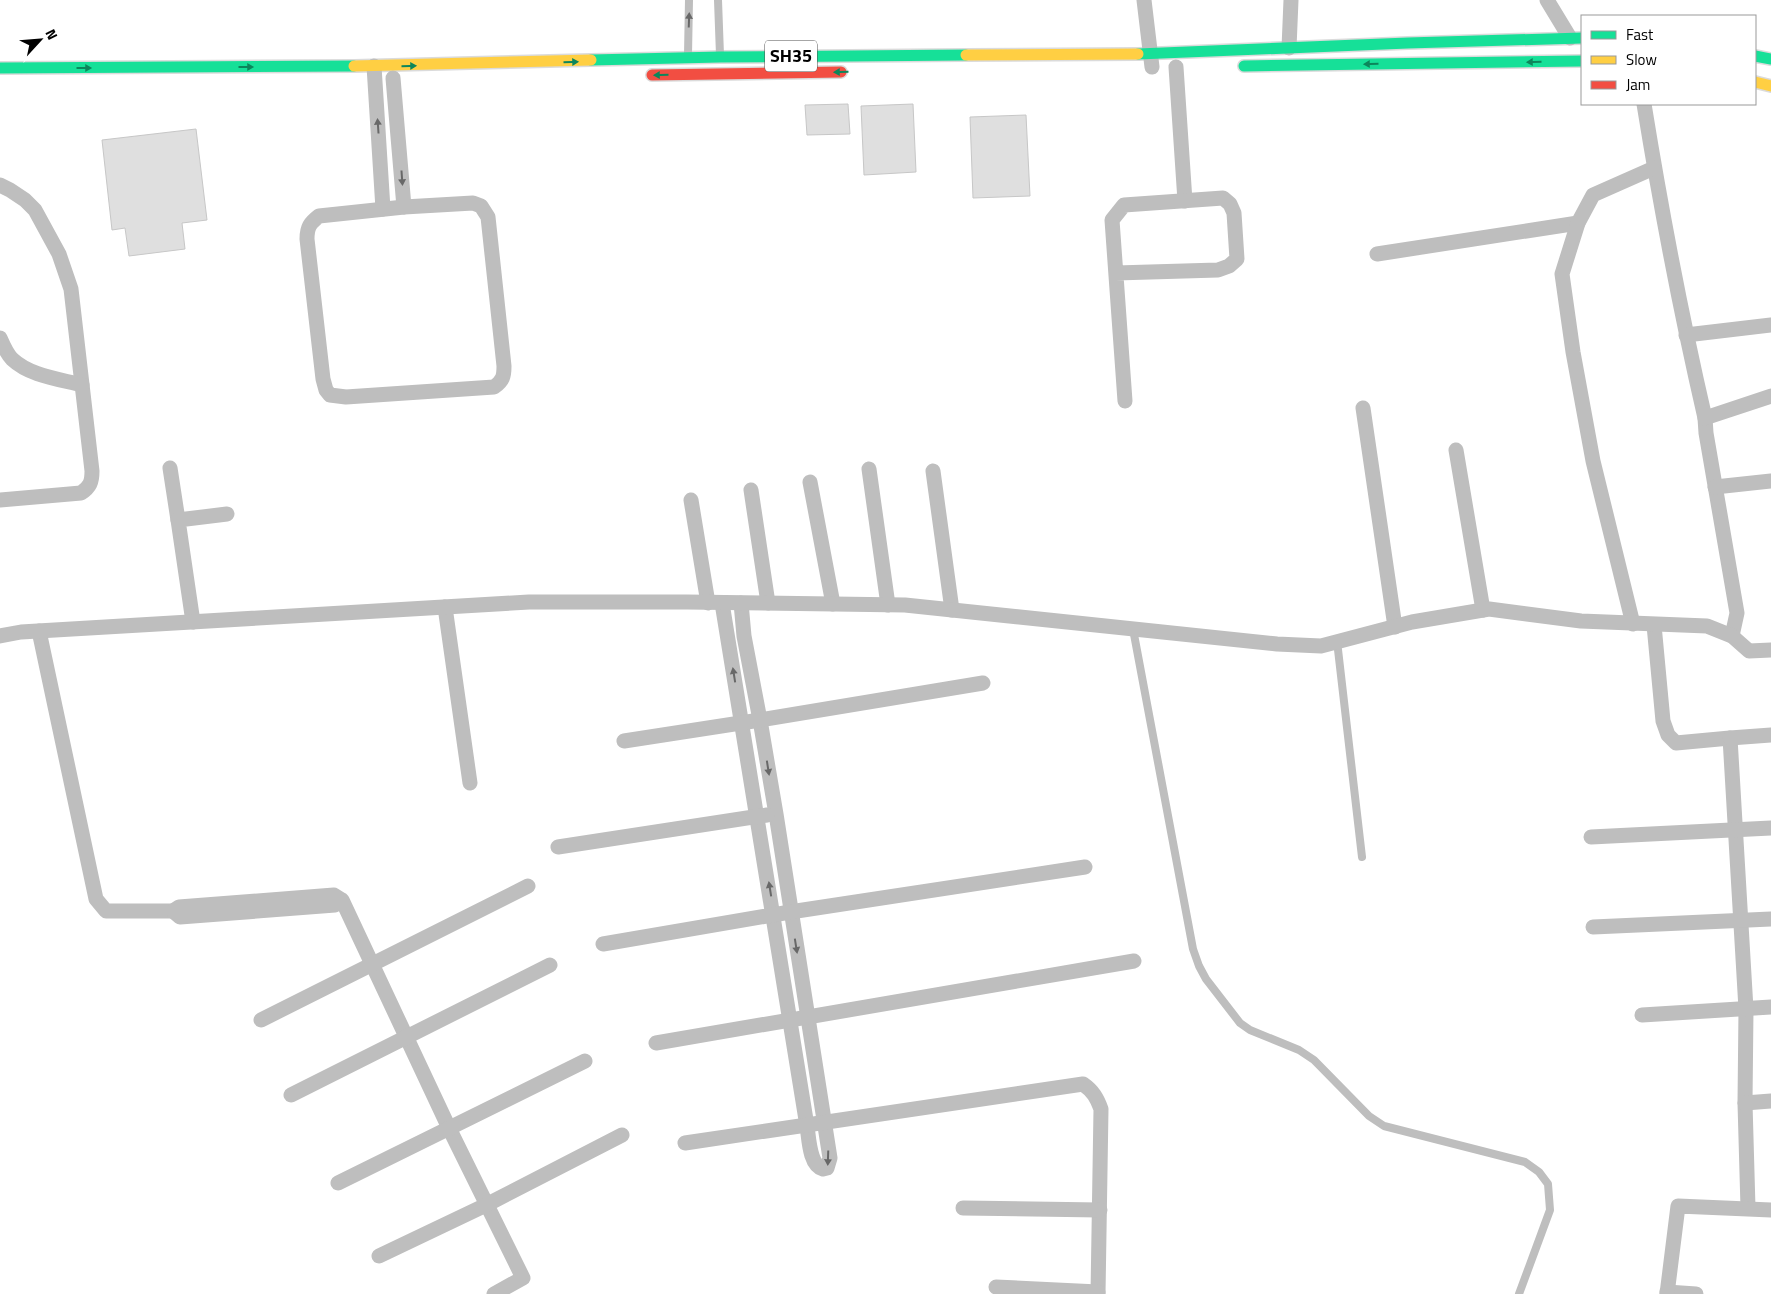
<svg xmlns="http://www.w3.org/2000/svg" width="1771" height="1294" viewBox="0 0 1771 1294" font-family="'Titillium Web',sans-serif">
  <rect width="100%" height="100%" fill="#fff"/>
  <g fill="#dfdfdf" stroke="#c7c7c7">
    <path d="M 848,104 L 850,134 L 807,135 L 805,105 Z"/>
    <path d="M 913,104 L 916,172 L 864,175 L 861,106 Z"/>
    <path d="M 1026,115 L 1030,196 L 973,198 L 970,117 Z"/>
    <path d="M 196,129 L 207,220 L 182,223 L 185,249 L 129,256 L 125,228 L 112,230 L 102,140 Z"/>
  </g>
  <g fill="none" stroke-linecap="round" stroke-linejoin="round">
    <defs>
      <g id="fast">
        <path d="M 1138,54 L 1408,43 L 1582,38"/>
        <path d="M 1755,56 L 1771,59"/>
        <path d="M 591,60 L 720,57 L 966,55"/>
        <path d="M 1244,66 L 1582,61"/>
        <path d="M 0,68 L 354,66"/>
      </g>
      <g id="slow">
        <path d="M 966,55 L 1138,54"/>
        <path d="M 354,66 L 591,60"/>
        <path d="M 1755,82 L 1771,86"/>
      </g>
      <path id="jam" d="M 652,75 L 841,72"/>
    </defs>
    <use href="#fast" stroke="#dbdbdb" stroke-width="14"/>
    <use href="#slow" stroke="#dbdbdb" stroke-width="14"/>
    <use href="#jam" stroke="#dbdbdb" stroke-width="14"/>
    <g stroke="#bebebe" stroke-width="8">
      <path d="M 718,0 L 720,55"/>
      <path d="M 688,55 L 689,0"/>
      <path d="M 1133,629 L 1193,949 L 1199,966 L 1206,979 L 1240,1023 L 1250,1030 L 1299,1050 L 1314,1060 L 1369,1116 L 1384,1126 L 1525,1162 L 1539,1172 L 1548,1184 L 1550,1210 L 1519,1294"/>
      <path d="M 1337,641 L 1362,857"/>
    </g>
    <g stroke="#bebebe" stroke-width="15">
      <path d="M 1144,0 L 1152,67"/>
      <path d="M 1547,0 L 1570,38"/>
      <path d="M 1289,48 L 1291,0"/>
      <path d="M 374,66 L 383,209"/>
      <path d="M 1176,67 L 1185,201"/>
      <path d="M 393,78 L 404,207"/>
      <path d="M 1644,104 C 1661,209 1681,314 1705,418 L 1706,433 L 1737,613 L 1732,636"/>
      <path d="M 0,185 L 10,190 L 25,200 L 35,210 L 59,254 L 71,289 L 92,471 C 92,482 90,487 81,493 L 0,500"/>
      <path d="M 473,203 L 481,206 L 488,217 L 504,366 C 504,376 503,381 494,387 L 346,397 L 330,395 L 326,390 L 323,379 L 307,239 C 307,227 310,223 319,216 L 404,207 Z"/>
      <path d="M 1377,254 L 1578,223"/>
      <path d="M 1116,273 L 1218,270 L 1229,266 L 1237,259 L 1234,213 L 1230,204 L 1223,198 L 1124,205 L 1112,220 L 1125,401"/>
      <path d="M 1686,335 L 1771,325"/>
      <path d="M 0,338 C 3,345 7,354 12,359 C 30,376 59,379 82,385"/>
      <path d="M 1363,408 L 1395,627"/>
      <path d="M 1705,418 L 1771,396"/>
      <path d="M 1456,450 L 1483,610"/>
      <path d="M 170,468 L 178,520"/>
      <path d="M 869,469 L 888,605"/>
      <path d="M 933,471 L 952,610"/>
      <path d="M 810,482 L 833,604"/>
      <path d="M 1715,487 L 1771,481"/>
      <path d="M 751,490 L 768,603"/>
      <path d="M 691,500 L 708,603"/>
      <path d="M 722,603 L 807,1126 C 809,1138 809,1165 823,1169 L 827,1168 L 830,1158 L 776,814 L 760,720 L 744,636 L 741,603"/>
      <path d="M 445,607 L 470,783"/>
      <path d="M 193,622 L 178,520 L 227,514"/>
      <path d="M 1633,624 L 1593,461 L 1573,352 L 1562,274 L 1578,223 L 1593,195 L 1654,168"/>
      <path d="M 1654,625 L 1663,721 L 1668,735 L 1676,743 L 1730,738 L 1746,1009 L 1745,1103 L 1748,1208"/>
      <path d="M 39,631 L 96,899 L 106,911 L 173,911"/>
      <path d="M 0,636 L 21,632 L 529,602 L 687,602 L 905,605 L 1277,644 L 1321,646 L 1412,622 L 1489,609 L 1581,621 L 1707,626 L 1732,636 L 1749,651 L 1771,650"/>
      <path d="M 1730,738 L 1771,735"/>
      <path d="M 624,741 L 760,720 L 983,683"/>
      <path d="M 1591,837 L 1771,828"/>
      <path d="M 558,847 L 767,815"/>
      <path d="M 342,900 L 335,905 L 180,917 L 173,911 L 179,907 L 334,895 L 342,900 L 449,1128 L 523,1278 L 494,1294"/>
      <path d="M 1593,927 L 1771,919"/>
      <path d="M 603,944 L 790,912 L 1085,867"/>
      <path d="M 1642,1015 L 1771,1007"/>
      <path d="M 261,1020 L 528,886"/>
      <path d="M 656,1043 L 1134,961"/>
      <path d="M 291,1095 L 550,965"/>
      <path d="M 1745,1103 L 1771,1101"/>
      <path d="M 685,1143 L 1083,1084 C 1093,1091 1097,1098 1101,1109 L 1098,1294"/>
      <path d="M 338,1183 L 585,1061"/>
      <path d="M 963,1208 L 1100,1210"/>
      <path d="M 379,1256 L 486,1205 L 622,1135"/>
      <path d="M 996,1287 L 1098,1292"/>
      <path d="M 1667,1292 L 1696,1294"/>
      <path d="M 1667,1294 L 1678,1206 L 1771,1210"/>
    </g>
    <use href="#fast" stroke="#16e098" stroke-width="11"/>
    <use href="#slow" stroke="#ffcf43" stroke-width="11"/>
    <use href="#jam" stroke="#f24e42" stroke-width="11"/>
  </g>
  <defs><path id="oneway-solid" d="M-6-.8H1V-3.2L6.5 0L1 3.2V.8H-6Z" transform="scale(1.25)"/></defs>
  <g fill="#686868">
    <use href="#oneway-solid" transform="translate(689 20) rotate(-88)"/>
    <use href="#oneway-solid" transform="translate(378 126) rotate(-94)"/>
    <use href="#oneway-solid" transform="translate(402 178) rotate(86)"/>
    <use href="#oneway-solid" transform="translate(734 675) rotate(-99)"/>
    <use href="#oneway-solid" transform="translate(768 768) rotate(81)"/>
    <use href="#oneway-solid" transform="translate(770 889) rotate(-99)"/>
    <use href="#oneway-solid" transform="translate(796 946) rotate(81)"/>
    <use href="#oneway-solid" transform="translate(828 1158) rotate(92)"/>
  </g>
  <g fill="#0d865b">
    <use href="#oneway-solid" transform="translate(571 62) rotate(-2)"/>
    <use href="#oneway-solid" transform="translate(1534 62) rotate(179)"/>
    <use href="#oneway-solid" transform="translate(1371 64) rotate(179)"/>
    <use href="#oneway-solid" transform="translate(409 66) rotate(-1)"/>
    <use href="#oneway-solid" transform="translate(246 67)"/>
    <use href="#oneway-solid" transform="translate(84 68)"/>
    <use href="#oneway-solid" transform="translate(841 72) rotate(179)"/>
    <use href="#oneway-solid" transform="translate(661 75) rotate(179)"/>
  </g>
  <g text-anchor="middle" stroke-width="4" stroke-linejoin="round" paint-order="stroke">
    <rect fill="#fff" stroke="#4c4c4c" stroke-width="1" x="765" y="40.5" width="52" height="31" rx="4"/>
    <g font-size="18" font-weight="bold" fill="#000">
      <text x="791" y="62">SH35</text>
    </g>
  </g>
  <rect x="1581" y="15" width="175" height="90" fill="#ffffff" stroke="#999999"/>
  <rect x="1591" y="31" width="25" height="8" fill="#16e098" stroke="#999999"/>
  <text x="1626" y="40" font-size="15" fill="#000000">Fast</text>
  <rect x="1591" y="56" width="25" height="8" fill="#ffcf43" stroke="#999999"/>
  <text x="1626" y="65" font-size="15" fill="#000000">Slow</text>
  <rect x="1591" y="81" width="25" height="8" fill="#f24e42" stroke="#999999"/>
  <text x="1626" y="90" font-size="15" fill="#000000">Jam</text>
  <g transform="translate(40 40) rotate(64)" stroke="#ffffff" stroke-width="4" paint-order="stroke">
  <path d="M0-4L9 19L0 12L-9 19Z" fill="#000000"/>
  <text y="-8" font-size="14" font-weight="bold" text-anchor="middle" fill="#000000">N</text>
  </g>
</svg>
